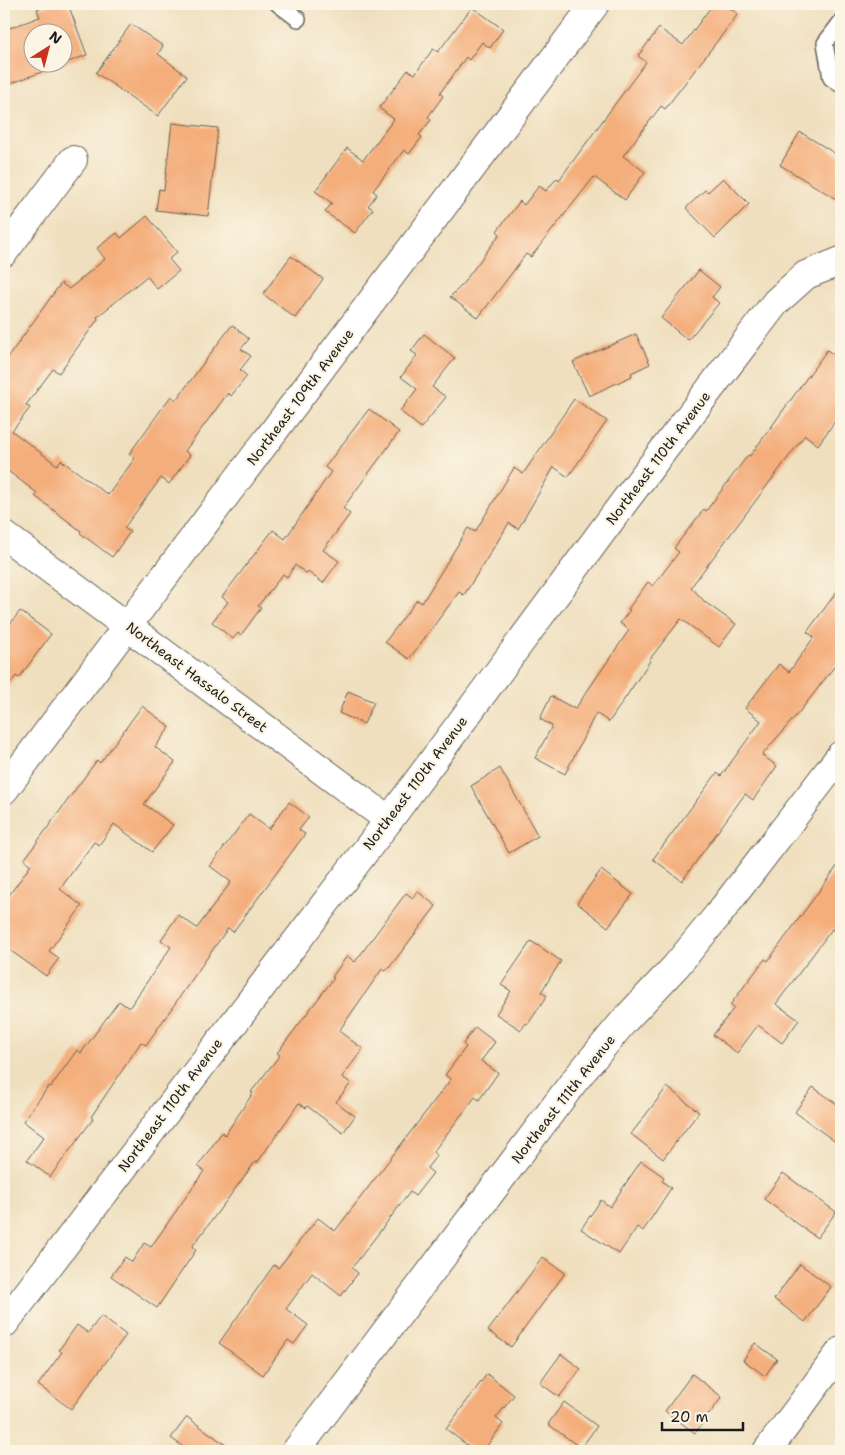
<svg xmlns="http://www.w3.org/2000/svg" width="845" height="1455" viewBox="0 0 845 1455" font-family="'Shantell Sans',sans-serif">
  <rect width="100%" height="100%" fill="#fcf5e5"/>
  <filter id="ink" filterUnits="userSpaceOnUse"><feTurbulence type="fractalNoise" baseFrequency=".02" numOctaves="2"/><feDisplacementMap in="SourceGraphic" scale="10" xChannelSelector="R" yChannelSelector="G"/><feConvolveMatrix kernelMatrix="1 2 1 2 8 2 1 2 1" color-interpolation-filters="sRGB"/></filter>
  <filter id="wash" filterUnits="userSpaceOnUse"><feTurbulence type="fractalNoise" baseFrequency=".0096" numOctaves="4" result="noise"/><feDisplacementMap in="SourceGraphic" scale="20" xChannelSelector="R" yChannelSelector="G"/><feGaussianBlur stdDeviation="1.12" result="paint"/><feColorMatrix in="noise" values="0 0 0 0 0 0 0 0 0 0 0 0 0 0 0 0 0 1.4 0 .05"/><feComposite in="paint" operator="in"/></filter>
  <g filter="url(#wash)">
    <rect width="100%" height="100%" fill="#efdfbe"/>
    <g id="blocks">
      <g fill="#f4ae7b" fill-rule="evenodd">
        <path d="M 53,4 L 68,4 L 87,55 L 4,86 L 4,30 L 40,17 L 37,9 ZM 32,32 L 62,32 L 62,62 L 32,62 Z"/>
        <path d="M 713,4 L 724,4 L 738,14 L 665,109 L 661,106 L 623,156 L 645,172 L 625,200 L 594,177 L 531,257 L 526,254 L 478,318 L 450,297 L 461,286 L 500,234 L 497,231 L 520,201 L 524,205 L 539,186 L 546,191 L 557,178 L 559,180 L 646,62 L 638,56 L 659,28 L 683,45 Z"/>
        <path d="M 472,7 L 503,29 L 490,48 L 482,42 L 469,60 L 466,57 L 440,93 L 443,96 L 428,117 L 431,120 L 419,135 L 422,137 L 409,154 L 404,150 L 373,191 L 377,194 L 368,206 L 373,209 L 355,233 L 325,212 L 332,203 L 315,191 L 347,148 L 363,160 L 394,119 L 379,108 L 408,70 L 415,74 L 433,49 L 438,52 Z"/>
        <path d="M 131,24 L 163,46 L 158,54 L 187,76 L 158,116 L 96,73 Z"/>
        <path d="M 172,123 L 218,128 L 208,216 L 156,210 L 159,189 L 164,190 Z"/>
        <path d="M 800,132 L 841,157 L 841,202 L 780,165 Z"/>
        <path d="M 723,178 L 749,204 L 715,238 L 686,208 L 705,190 L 708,192 Z"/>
        <path d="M 147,216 L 177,252 L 169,259 L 179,271 L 157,289 L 147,276 L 97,317 L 98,319 L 59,373 L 53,369 L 26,405 L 30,408 L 12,431 L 57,465 L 61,460 L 108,495 L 135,458 L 129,454 L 171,396 L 176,400 L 232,325 L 249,339 L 241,349 L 251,356 L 240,370 L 247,376 L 231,396 L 228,393 L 185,451 L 190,455 L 169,484 L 161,478 L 124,528 L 130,532 L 112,557 L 80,533 L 81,531 L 35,496 L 37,493 L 4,468 L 4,363 L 61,283 L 69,289 L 105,259 L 97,248 L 117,233 L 121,238 Z"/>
        <path d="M 291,256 L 323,279 L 295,318 L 263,294 Z"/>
        <path d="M 699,270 L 720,287 L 712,297 L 719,303 L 688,340 L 661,318 Z"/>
        <path d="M 424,334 L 455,358 L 432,387 L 446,397 L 421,428 L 400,411 L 417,389 L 401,377 L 417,355 L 411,351 Z"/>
        <path d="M 636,334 L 650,364 L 631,373 L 632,376 L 589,396 L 573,362 Z"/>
        <path d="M 827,350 L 841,360 L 841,413 L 818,445 L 805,435 L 691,587 L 706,603 L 736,624 L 719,647 L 681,619 L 649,660 L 650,661 L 609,722 L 596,713 L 565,774 L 535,758 L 552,726 L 540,719 L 551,696 L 575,709 L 629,630 L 620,623 L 630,610 L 628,609 L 648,582 L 653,586 L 679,552 L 674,548 L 704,509 L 706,511 L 748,455 L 750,456 Z"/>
        <path d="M 574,399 L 607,421 L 568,477 L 554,467 L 518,529 L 509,523 L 464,595 L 459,592 L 409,659 L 385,642 L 417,600 L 422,603 L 468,528 L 475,532 L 514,468 L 523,474 Z"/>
        <path d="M 369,409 L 399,432 L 343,508 L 350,514 L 323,550 L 339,561 L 323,583 L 308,572 L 306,573 L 295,565 L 287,577 L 283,574 L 258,606 L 261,608 L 241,635 L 238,633 L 233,639 L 212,622 L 228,602 L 222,597 L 273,530 L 285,539 L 331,472 L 325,467 Z"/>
        <path d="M 841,586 L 841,658 L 801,710 L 762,755 L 777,766 L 753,800 L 745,794 L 682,881 L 653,859 L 717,773 L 721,776 L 761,721 L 745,708 L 779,664 L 789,672 L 814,637 L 807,632 Z"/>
        <path d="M 20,611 L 51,634 L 19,678 L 16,676 L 4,691 L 4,632 Z"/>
        <path d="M 348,691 L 374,702 L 364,724 L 339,713 Z"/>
        <path d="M 142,706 L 170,727 L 155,747 L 175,762 L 144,804 L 173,825 L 152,852 L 114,824 L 99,845 L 94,842 L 60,889 L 82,906 L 49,951 L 59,958 L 46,976 L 4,946 L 4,902 L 31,865 L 24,860 L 97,760 L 100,763 Z"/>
        <path d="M 500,768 L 538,836 L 509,853 L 471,786 Z"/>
        <path d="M 289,802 L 309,817 L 299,830 L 305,834 L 233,932 L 228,928 L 146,1045 L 141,1042 L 91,1117 L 93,1119 L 50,1177 L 27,1160 L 44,1137 L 23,1121 L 49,1086 L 51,1087 L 77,1050 L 81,1053 L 119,1001 L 129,1008 L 171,947 L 161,940 L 178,915 L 197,928 L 231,882 L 210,866 L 249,814 L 269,829 Z"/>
        <path d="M 841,861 L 841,936 L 832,929 L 776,1004 L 799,1020 L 782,1043 L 758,1025 L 737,1053 L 713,1035 L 734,1008 L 730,1005 L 765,959 L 768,961 Z"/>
        <path d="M 601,870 L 633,894 L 608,927 L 577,903 Z"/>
        <path d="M 417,891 L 436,906 L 389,968 L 385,971 L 382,969 L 339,1031 L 363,1049 L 342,1077 L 351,1083 L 336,1102 L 355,1116 L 343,1133 L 307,1106 L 306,1108 L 299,1103 L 257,1163 L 255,1162 L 192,1247 L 196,1250 L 157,1308 L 111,1276 L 125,1257 L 132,1262 L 144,1243 L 151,1247 L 204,1171 L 198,1166 L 222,1132 L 225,1135 L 253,1093 L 251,1092 L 280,1055 L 277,1053 L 334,978 L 332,977 L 347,956 L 355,962 L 406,893 L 413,898 Z"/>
        <path d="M 531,941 L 561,961 L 541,992 L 547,996 L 528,1024 L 526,1023 L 521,1030 L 496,1014 L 511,991 L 501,985 Z"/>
        <path d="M 475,1027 L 495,1042 L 481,1061 L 498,1073 L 479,1100 L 475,1097 L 433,1152 L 437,1155 L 427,1168 L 433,1173 L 415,1196 L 410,1192 L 352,1268 L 358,1273 L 341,1296 L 312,1273 L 286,1309 L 308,1325 L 294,1344 L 288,1340 L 263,1375 L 219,1343 L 274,1265 L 278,1268 L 283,1262 L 318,1218 L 335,1231 L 451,1079 L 445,1075 L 466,1047 L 463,1044 Z"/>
        <path d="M 667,1087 L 699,1112 L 663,1159 L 631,1134 Z"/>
        <path d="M 813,1087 L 841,1107 L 841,1146 L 795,1112 Z"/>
        <path d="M 641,1161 L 664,1177 L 662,1181 L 671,1188 L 643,1231 L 637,1227 L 619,1254 L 581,1229 L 601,1200 L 610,1207 Z"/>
        <path d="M 783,1173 L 836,1212 L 817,1238 L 764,1199 Z"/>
        <path d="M 543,1257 L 565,1273 L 511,1347 L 488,1331 Z"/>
        <path d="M 800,1264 L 831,1287 L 805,1322 L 774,1299 Z"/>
        <path d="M 101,1316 L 126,1335 L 71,1409 L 38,1385 L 62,1352 L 59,1350 L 77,1325 L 88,1333 Z"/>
        <path d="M 755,1343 L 777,1359 L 765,1376 L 743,1360 Z"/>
        <path d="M 561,1354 L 581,1369 L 559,1397 L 540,1383 Z"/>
        <path d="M 487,1374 L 514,1395 L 496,1418 L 503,1424 L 483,1451 L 475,1451 L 446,1429 Z"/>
        <path d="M 692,1374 L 722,1397 L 695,1433 L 665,1411 Z"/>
        <path d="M 564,1402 L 597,1426 L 581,1448 L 548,1424 Z"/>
        <path d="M 187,1417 L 234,1451 L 189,1451 L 171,1438 Z"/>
      </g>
    </g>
  </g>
  <g filter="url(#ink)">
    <use href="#blocks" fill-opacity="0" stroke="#666055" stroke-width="1"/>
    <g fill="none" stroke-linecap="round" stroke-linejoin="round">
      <defs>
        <g id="service">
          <path d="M 278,4 L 298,19"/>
          <path d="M 841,22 L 825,43 L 831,78 L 841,85"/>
        </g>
        <g id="minor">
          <path d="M 4,252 L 73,160"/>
          <path d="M 4,535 L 389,820"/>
          <path d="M 4,790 L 595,4"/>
          <path d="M 4,1324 L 389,820 L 624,502 L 776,302 L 806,275 L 841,261"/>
          <path d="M 296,1451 L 575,1080 L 624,1021 L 676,966 L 718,915 L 841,755"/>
          <path d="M 767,1451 L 841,1351"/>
        </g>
      </defs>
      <use href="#service" stroke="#666055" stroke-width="18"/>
      <use href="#minor" stroke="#666055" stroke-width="30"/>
      <use href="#service" stroke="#fff" stroke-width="15"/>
      <use href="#minor" stroke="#fff" stroke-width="28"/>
    </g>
  </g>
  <g text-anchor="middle" stroke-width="4.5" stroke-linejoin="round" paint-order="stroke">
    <g font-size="14" fill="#1c1c1c" stroke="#fcf5e5">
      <text transform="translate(300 397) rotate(-53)" y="5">Northeast 109th Avenue</text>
      <text transform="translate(658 458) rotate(-53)" y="5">Northeast 110th Avenue</text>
      <text transform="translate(197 677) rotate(37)" y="5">Northeast Hassalo Street</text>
      <text transform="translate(415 783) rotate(-53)" y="5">Northeast 110th Avenue</text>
      <text transform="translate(563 1099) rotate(-52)" y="5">Northeast 111th Avenue</text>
      <text transform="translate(170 1105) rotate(-53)" y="5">Northeast 110th Avenue</text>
    </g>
  </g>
  <rect width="845" height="1455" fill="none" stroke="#fcf5e5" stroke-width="20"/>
  <g transform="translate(48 48) rotate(36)"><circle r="24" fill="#fcf5e5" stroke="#a29e95"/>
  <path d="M0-4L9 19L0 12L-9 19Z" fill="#c8321e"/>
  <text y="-8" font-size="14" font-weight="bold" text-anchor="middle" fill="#1c1c1c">N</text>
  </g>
  <path d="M662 1422v8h81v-8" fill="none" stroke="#1c1c1c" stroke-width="2.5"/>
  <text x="670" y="1422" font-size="15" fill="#1c1c1c" stroke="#fcf5e5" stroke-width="4" paint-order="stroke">20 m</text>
</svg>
